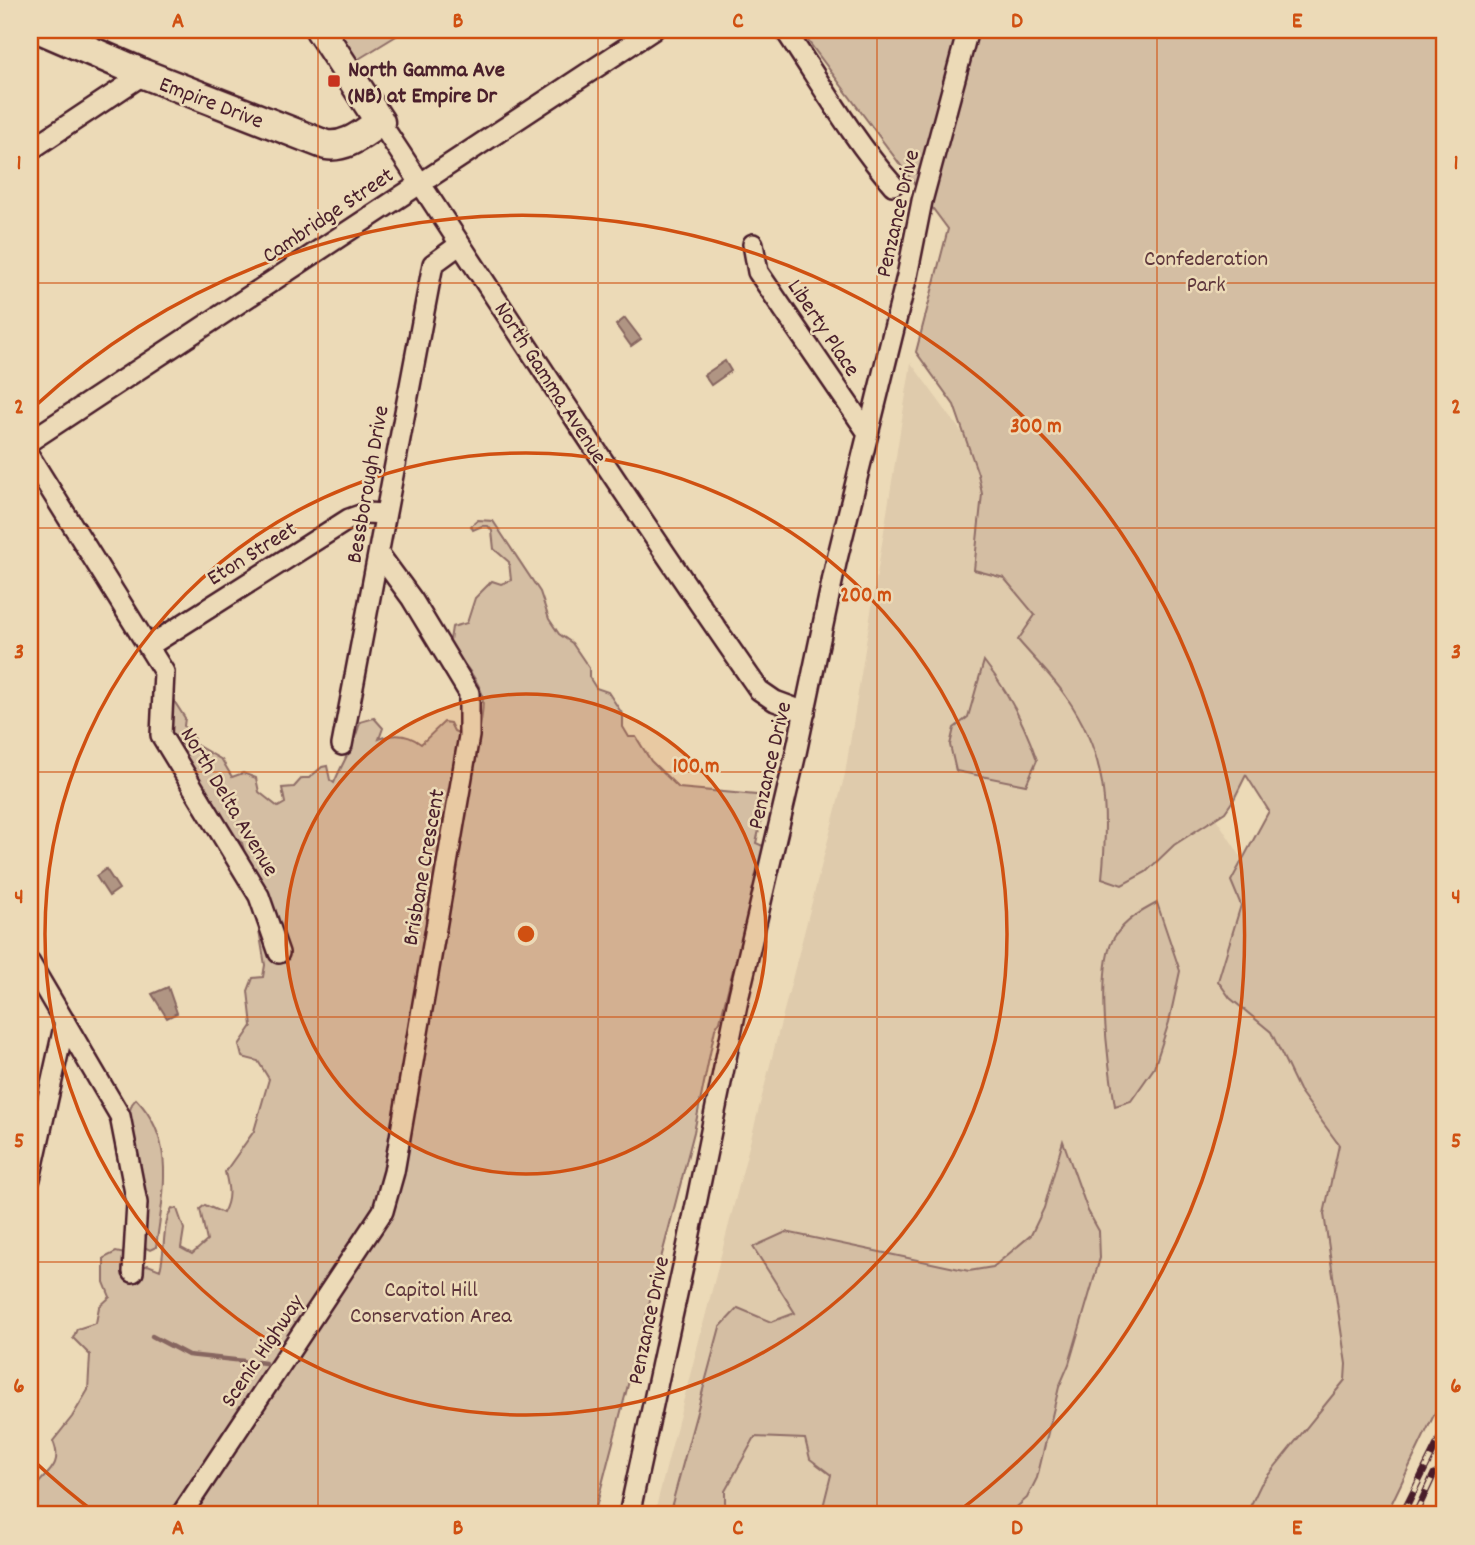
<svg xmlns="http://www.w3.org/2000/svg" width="1475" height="1545" viewBox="0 0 1475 1545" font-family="Dekko,sans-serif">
  <rect width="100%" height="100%" fill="#ecdab7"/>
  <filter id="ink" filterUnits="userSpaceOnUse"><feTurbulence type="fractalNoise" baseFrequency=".0143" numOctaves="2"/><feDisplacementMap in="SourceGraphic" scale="14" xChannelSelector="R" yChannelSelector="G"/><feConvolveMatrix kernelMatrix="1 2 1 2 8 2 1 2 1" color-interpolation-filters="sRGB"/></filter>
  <g filter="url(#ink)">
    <path fill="#dfcbac" d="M 911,363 L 999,483 L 1445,1172 L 1353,1515 L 654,1515 L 845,774 Z"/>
    <g fill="#d4bea3" stroke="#8f6e67" stroke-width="2">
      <path d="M 337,30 L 406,30 L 357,60 Z"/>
      <path d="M 800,30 L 1445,30 L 1445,1392 L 1386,1515 L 1246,1515 L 1261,1484 L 1345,1380 L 1346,1364 L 1324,1214 L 1339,1145 L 1299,1090 L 1271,1032 L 1230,998 L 1218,981 L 1241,905 L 1231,881 L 1269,811 L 1246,775 L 1234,799 L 1225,812 L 1174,845 L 1146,872 L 1122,885 L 1102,878 C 1109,809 1107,756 1067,698 C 1053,677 1034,659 1018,640 L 1035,615 L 1004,578 L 974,570 L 982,494 L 978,474 L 954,405 L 916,352 L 948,229 Z"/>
      <path d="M 478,520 L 493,521 L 540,592 L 549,619 L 559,634 L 572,643 L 589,668 L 589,677 L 596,688 L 608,692 L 623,715 L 623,727 L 629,737 L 636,737 L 651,761 L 679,788 L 767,796 L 756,843 L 763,846 L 765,852 L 755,916 L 734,966 L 720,1021 L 715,1029 L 694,1132 L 594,1515 L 30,1515 C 30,1510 29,1503 30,1497 C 38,1474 66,1471 53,1441 L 72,1417 L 88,1390 L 90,1355 L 73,1338 L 77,1329 L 96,1323 L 99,1307 L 110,1297 L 104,1282 L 104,1258 L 116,1252 L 125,1254 L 127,1274 L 148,1265 L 160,1270 C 166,1250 161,1227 172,1208 L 177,1209 L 184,1229 L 181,1248 L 192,1254 L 207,1241 L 200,1209 L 205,1205 L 223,1213 C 231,1198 229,1188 225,1172 L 254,1131 L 269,1079 L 258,1061 L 242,1057 L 239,1045 L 252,1026 L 248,991 L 253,978 L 263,977 L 265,965 L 259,930 L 261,879 L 248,865 L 242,843 L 234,838 L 221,814 L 165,735 L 167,700 L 174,701 L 185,718 L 184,726 L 194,738 L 192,748 L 196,745 L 222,760 L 232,777 L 243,773 L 256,778 L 259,792 L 278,807 L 285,803 L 282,788 L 294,787 L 302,778 L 309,778 L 322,767 L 327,766 L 330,780 L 334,783 C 342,763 355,744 360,722 L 374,718 L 383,728 L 379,739 C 394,733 408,734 421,744 L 444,722 L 450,723 L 454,731 L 460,734 L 461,741 L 452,778 L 466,782 C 472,764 488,707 481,691 C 474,674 461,660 449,647 L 452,627 L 467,623 L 475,598 L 492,581 L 501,584 L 511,580 L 509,562 L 494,549 L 492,531 L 488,526 L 482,526 L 473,530 L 471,526 Z"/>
      <path d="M 984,661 C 1008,691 1024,723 1037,760 L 1026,785 L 956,771 L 950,745 L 954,728 L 968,717 Z"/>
      <path d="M 1157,903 L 1180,971 L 1169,1022 L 1154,1068 L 1131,1101 L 1115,1106 C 1109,1069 1094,967 1115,936 C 1126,920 1140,912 1157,903 Z"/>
      <path d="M 136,1099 C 177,1141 163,1194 156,1247 L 150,1250 L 140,1245 L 125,1125 L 132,1104 Z"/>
      <path d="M 1063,1141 L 1088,1211 L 1099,1231 L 1100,1258 L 1069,1364 L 1059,1387 L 1037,1478 L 1027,1498 L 1011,1512 L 1002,1515 L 821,1515 L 831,1475 L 810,1459 L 805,1439 L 755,1437 L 725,1491 L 725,1515 L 669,1515 L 720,1327 L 738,1308 L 771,1322 L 795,1313 L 753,1247 L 786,1232 L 969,1271 L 993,1267 L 1031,1235 L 1044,1208 Z"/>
    </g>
    <g fill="#b09583" stroke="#876660" stroke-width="2">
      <path d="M 625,318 L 641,339 L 631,346 L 616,325 Z"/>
      <path d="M 725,361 L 731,371 L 711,385 L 704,375 Z"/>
      <path d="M 106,869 L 119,889 L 109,896 L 96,876 Z"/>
      <path d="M 168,987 L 177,1013 L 167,1018 L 152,994 Z"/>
    </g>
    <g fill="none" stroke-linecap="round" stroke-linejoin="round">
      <g stroke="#876660" stroke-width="4.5">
        <path d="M 152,1336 L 188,1355 L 244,1361"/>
        <path d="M 257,1362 L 265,1363"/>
      </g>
      <defs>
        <g id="street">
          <path d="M 785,30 C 820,82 852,138 893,185"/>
          <path d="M 380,122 C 505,312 629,504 759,690 L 775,701 L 805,712"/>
          <path d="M 30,150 L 144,74"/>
          <path d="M 753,244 L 758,272 L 868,433"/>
          <path d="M 30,441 L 653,30"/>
          <path d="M 30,457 L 164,672 L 161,735 L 259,896 L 279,953"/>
          <path d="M 149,646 L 349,519 L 366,513 L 385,514"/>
          <path d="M 342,745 L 433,264 L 459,245"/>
          <path d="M 30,963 L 120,1116 L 137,1203 L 133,1272"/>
          <path d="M 30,1179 L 65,1022"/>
          <path d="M 181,1515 L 383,1211 L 394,1172 L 469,736 L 469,693 L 412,599 L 379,554"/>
          <path d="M 629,1515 L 687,1248 L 739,995 L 796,753 L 836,563 L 907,276 L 922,201 L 968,30"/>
        </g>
        <path id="secondary" d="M 42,30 L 144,74 L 326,145 C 347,148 363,133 380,122 L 320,30"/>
      </defs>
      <use href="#street" stroke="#4a1f2b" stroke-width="24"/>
      <use href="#secondary" stroke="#4a1f2b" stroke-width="33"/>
      <use href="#street" stroke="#ecdab7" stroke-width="19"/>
      <use href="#secondary" stroke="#ecdab7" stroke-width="28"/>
      <defs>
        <g id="rail">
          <path d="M 1402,1515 L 1445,1428"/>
          <path d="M 1415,1515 L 1434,1474"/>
        </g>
      </defs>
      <use href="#rail" stroke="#4a1f2b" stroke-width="7"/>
      <use href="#rail" stroke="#ecdab7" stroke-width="4.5" stroke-dasharray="13" stroke-linecap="butt"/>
    </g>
  </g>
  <path fill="none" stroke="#d05011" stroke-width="2" stroke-opacity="0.55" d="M 318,30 L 318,1515M 598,30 L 598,1515M 877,30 L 877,1515M 1157,30 L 1157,1515M 30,283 L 1445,283M 30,528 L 1445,528M 30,772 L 1445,772M 30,1017 L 1445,1017M 30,1262 L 1445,1262"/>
  <circle cx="526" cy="934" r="240" fill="#d05011" fill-opacity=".12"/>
  <g fill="none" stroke="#d05011" stroke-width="3.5">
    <circle cx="526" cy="934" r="240"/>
    <circle cx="526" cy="934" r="481"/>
    <path d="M97 1514A721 721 0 0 1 34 1461M34 407A721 721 0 1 1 955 1514"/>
  </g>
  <rect fill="#c8321e" stroke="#ecdab7" stroke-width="2.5" x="327" y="74" width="14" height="14" rx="3.5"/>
  <g text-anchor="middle" stroke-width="5" stroke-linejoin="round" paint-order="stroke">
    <g font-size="23" font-weight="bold" fill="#4a1f2b" stroke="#ecdab7" text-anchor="start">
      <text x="348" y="76">North Gamma Ave<tspan x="348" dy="26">(NB) at Empire Dr</tspan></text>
    </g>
    <g font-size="23" fill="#4a1f2b" stroke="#ecdab7">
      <text transform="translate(212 101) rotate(21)" y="8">Empire Drive</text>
      <text transform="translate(896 213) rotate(-77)" y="8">Penzance Drive</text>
      <text transform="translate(327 214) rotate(-34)" y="8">Cambridge Street</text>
      <text transform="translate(825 327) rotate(56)" y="8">Liberty Place</text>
      <text transform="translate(552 382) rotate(57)" y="8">North Gamma Avenue</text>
      <text transform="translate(366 484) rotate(-80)" y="8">Bessborough Drive</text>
      <text transform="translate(251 552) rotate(-32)" y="8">Eton Street</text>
      <text transform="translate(768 765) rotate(-77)" y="8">Penzance Drive</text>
      <text transform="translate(231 801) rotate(59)" y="8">North Delta Avenue</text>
      <text transform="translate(422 867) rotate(-80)" y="8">Brisbane Crescent</text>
      <text transform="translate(647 1320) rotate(-78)" y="8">Penzance Drive</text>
      <text transform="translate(261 1350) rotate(-56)" y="8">Scenic Highway</text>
    </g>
    <g font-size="23" fill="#5f373d" stroke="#ecdab7">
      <text x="1206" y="265">Confederation<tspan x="1206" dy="26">Park</tspan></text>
      <text x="431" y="1296">Capitol Hill<tspan x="431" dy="26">Conservation Area</tspan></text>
    </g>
  </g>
  <circle cx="526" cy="934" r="10" fill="#d05011" stroke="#ecdab7" stroke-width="3.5"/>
  <g font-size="21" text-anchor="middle" font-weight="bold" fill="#d05011" stroke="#ecdab7" stroke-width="5" stroke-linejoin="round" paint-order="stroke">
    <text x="1036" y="432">300 m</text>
    <text x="866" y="601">200 m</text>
    <text x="696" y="772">100 m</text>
  </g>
  <rect width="1475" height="1545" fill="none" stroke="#ecdab7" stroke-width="77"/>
  <rect x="38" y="38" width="1398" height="1468" fill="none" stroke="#d05011" stroke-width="2.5"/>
  <g font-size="23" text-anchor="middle" font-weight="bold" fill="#d05011">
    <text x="178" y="27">A</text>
    <text x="458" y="27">B</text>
    <text x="738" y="27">C</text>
    <text x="1017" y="27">D</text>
    <text x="1297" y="27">E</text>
    <text x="19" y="169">1</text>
    <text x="1456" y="169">1</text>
    <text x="19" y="413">2</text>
    <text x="1456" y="413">2</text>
    <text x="19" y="658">3</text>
    <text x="1456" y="658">3</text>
    <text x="19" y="903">4</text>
    <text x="1456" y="903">4</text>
    <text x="19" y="1147">5</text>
    <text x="1456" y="1147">5</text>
    <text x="19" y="1392">6</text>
    <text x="1456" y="1392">6</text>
    <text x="178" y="1534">A</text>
    <text x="458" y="1534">B</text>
    <text x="738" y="1534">C</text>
    <text x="1017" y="1534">D</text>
    <text x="1297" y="1534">E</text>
  </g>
</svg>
